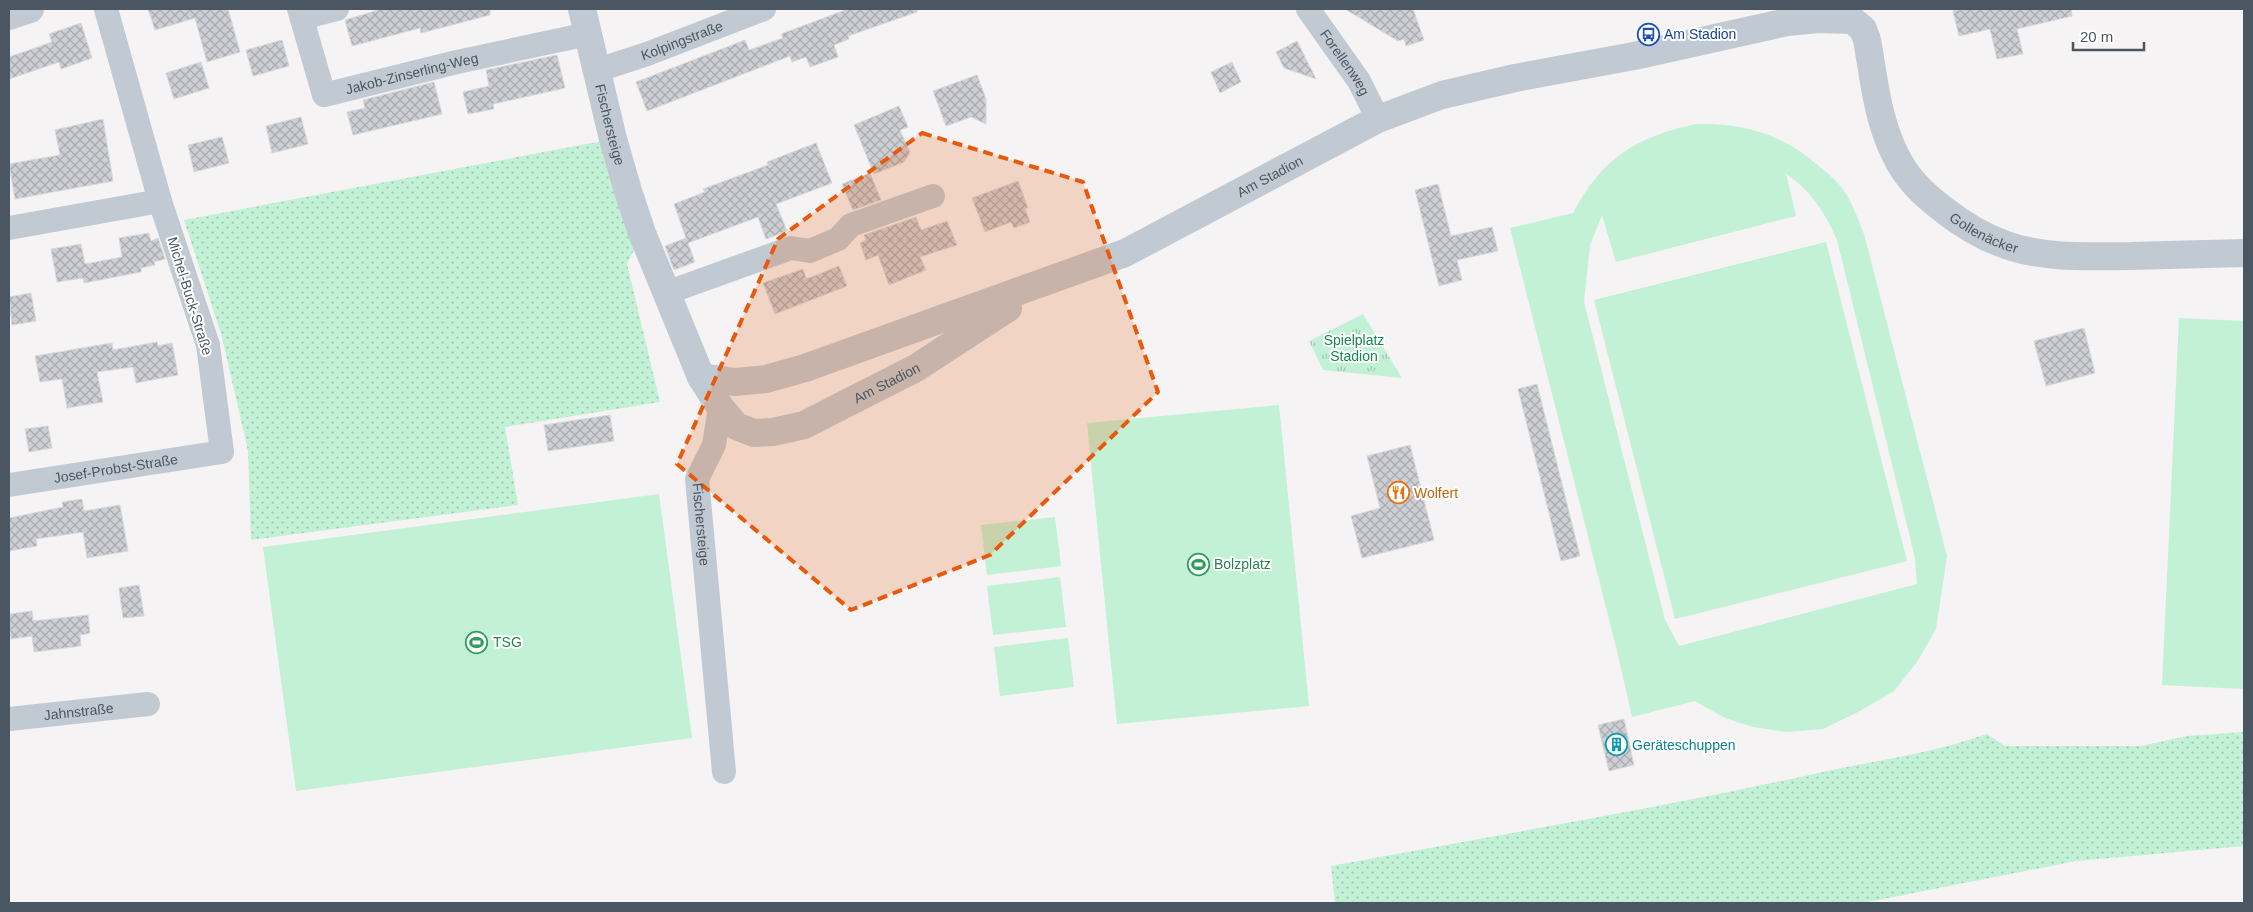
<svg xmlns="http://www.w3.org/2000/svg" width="2253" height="912" viewBox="0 0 2253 912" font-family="Helvetica,sans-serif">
  <defs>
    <pattern id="grass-dots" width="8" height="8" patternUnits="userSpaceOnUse" patternTransform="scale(1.25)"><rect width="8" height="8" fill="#c3f1d5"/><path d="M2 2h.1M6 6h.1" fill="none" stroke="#a0c6b0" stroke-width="1.8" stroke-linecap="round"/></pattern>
    <pattern id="park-tufts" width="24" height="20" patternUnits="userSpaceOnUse" patternTransform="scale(1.25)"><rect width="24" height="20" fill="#c3f1d5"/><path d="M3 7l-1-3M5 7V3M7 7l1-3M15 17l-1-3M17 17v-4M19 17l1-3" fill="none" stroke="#a0c6b0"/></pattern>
    <pattern id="building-cross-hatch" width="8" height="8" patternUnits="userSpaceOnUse" patternTransform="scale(1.25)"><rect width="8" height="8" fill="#cdcfd5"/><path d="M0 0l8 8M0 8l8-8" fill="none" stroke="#a8abb0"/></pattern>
  </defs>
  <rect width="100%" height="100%" fill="#f5f3f3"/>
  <g fill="url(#grass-dots)">
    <path d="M 613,139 L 642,233 L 627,264 L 660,402 L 505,427 L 518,505 L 251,540 L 248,451 L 222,337 L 184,220 Z"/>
    <path d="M 2244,732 L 2244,846 L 2076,861 L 1863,903 L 1335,903 L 1331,866 C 1492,836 1654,809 1814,774 C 1871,761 1931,754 1987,734 L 2005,746 L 2141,746 L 2187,736 Z"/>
  </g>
  <path fill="url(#park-tufts)" d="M 1363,314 L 1402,378 L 1323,370 L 1309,341 Z"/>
  <g fill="#c3f1d5" fill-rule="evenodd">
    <path d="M 1696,124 C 1745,123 1783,134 1820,167 C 1829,174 1838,182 1845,192 C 1853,205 1858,219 1864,234 L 1947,556 L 1936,629 L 1917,662 L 1894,691 L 1860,711 L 1823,729 L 1787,732 L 1753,727 L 1725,718 L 1695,701 L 1632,717 L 1617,651 L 1510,228 L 1573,213 C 1602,158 1636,137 1696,124 ZM 1786,174 C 1810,189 1826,214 1837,240 L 1915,558 L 1917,584 L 1679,646 L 1665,620 L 1584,302 L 1590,245 L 1602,215 L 1616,262 L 1796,216 Z"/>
    <path d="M 1826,242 L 1907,561 L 1675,619 L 1594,300 Z"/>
    <path d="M 2179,318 L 2244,321 L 2244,689 L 2162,685 Z"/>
    <path d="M 1279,405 L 1309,706 L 1117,724 L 1087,423 Z"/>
    <path d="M 659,494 L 692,738 L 296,791 L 263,547 Z"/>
    <path d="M 1055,517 L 1061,566 L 987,575 L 981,525 Z"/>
    <path d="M 1060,577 L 1066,627 L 993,635 L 987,586 Z"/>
    <path d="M 1068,638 L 1074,687 L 1000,696 L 994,647 Z"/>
  </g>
  <g fill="url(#building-cross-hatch)" stroke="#d7d9de">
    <path d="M 148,9 L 228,9 L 240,52 L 207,62 L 195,18 L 155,30 Z"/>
    <path d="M 382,9 L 490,9 L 490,15 L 421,33 L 420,28 L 352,46 L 345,20 Z"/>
    <path d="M 848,9 L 917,9 L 917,12 L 848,36 L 849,39 L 834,45 L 838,57 L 810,67 L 806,57 L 792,62 L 790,56 L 647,111 L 636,82 L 745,40 L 749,50 L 783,38 L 781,34 Z"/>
    <path d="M 1345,9 L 1413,9 L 1424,40 L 1406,46 L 1404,39 L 1398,41 Z"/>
    <path d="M 1964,9 L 2071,9 L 2072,16 L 2017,29 L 2023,54 L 1997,59 L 1990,29 L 1959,36 L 1953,11 Z"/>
    <path d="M 81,23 L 92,58 L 61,69 L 59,62 L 9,79 L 9,57 L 52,42 L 49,34 Z"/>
    <path d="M 282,40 L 289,66 L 253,76 L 246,50 Z"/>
    <path d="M 1297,41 L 1316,79 L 1284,68 L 1276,52 Z"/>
    <path d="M 557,55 L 565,88 L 493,104 L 494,109 L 468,114 L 463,92 L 489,86 L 486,70 Z"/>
    <path d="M 201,62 L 209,88 L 174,99 L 166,73 Z"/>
    <path d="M 1232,62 L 1241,82 L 1220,93 L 1211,72 Z"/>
    <path d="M 977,75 L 986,99 L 986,124 L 971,117 L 946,126 L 933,91 Z"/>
    <path d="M 434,82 L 442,114 L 353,135 L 347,112 L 365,108 L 363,100 Z"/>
    <path d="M 899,106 L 908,127 L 900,130 L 910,153 L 904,162 L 874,174 L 854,125 Z"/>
    <path d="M 301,117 L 308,144 L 272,153 L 266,126 Z"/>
    <path d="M 103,119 L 113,181 L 15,199 L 9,164 L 60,155 L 55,130 Z"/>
    <path d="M 222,137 L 229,163 L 194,172 L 188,145 Z"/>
    <path d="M 816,143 L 832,183 L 776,204 L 787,231 L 766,239 L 758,217 L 688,243 L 695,262 L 674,270 L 665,246 L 686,238 L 674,204 L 705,192 L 703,189 L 768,165 L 767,162 Z"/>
    <path d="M 870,173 L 881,200 L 853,210 L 842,184 Z"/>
    <path d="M 1018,181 L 1028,208 L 1025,208 L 1030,222 L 1014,228 L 1011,222 L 985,232 L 972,198 Z"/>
    <path d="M 1438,184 L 1451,236 L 1492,227 L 1498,251 L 1457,260 L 1462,280 L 1439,286 L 1415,190 Z"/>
    <path d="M 916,217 L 921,230 L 947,221 L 957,245 L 920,257 L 926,270 L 889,285 L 878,255 L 866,260 L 860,243 L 866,240 L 864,235 Z"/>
    <path d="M 149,233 L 151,241 L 158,238 L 165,259 L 154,262 L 155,265 L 141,268 L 141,272 L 84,283 L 83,278 L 57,282 L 51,249 L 81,244 L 85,264 L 122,257 L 119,238 Z"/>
    <path d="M 839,266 L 847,286 L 775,314 L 763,283 L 803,269 L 806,278 L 809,278 Z"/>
    <path d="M 31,293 L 36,321 L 12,325 L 9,297 Z"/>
    <path d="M 2084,328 L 2095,373 L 2046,386 L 2034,341 Z"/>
    <path d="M 157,342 L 158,346 L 172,343 L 178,375 L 136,383 L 133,367 L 97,372 L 103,402 L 67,408 L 62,379 L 40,382 L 35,356 L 112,343 L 113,350 Z"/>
    <path d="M 1537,384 L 1580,556 L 1561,561 L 1518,389 Z"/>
    <path d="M 610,415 L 614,441 L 548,451 L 544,425 Z"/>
    <path d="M 48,426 L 52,448 L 29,452 L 25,429 Z"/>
    <path d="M 1410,445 L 1434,540 L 1362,558 L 1351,516 L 1380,508 L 1367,456 Z"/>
    <path d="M 82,499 L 84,511 L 120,505 L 128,551 L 87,558 L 83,532 L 36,539 L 37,546 L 9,551 L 9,518 L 63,507 L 62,502 Z"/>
    <path d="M 139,585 L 144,616 L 123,618 L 119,588 Z"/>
    <path d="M 32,611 L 33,621 L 88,615 L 90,633 L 80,635 L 81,646 L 34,652 L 32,636 L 11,639 L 9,624 L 9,614 Z"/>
    <path d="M 1624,719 L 1634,765 L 1609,771 L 1598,725 Z"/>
  </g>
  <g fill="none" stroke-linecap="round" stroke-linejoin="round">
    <g stroke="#c1cad2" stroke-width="24">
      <path id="s1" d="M 299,9 L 324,95 L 457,62 L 588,34"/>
      <path id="s2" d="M 1308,9 L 1359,81 L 1378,119"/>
      <path d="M 302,18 L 337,9"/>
      <path id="s3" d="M 598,70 L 647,54 L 764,9"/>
      <path d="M 9,228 L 160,201 L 106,9"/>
      <path d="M 666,293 L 791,248 L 810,251 L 838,239 L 851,225 L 933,196"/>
      <path id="s4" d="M 720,407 L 714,445 L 697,479 L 724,772"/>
      <path id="s5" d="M 9,485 L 222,452 L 208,345 L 160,201"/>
      <path id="s6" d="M 9,719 L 148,704"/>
    </g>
    <g stroke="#c1cad2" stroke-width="28">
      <path id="s7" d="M 582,9 L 613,139 L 628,191 L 642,233 L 701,377 L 720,407 L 736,426 L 754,433 L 773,432 L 804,425 L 916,368 L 1008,308"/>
      <path d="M 9,16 L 30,9"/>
      <path id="s8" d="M 701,377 L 735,382 L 766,379 L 805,368 L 1125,253 L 1378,119 L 1442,95 L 1515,78 L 1634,56 L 1787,22 L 1818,19 L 1852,20 L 1863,29 L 1867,40 C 1874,78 1877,118 1895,154 C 1906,178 1923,194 1944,210 C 1963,225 1983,237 2006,245 C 2045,259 2090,256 2130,256 C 2168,255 2206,254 2244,253"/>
    </g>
  </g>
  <path fill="#e8590c" fill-opacity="0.2" stroke="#e8590c" stroke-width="4" stroke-dasharray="10 6" stroke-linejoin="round" d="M 922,133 L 1083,182 L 1158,392 L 990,555 L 851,610 L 677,464 L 778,239 Z"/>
  <defs>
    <symbol id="bus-ring" viewBox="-11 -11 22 22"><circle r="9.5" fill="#fff" stroke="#1a4fb4" stroke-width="1.5"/><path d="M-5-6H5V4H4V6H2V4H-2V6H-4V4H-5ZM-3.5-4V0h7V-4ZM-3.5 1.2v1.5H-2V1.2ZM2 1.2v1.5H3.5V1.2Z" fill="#1a4fb4"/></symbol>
    <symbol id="restaurant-ring" viewBox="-11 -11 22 22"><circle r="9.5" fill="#fff" stroke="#e8710a" stroke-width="1.5"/><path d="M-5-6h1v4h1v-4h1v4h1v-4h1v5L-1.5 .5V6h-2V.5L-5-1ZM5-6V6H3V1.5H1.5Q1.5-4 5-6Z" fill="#e8710a"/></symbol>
    <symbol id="stadium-ring" viewBox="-11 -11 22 22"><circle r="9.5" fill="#fff" stroke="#2e9e5b" stroke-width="1.5"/><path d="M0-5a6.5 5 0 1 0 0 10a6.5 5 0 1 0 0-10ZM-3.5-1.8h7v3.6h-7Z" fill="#2e9e5b"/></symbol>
    <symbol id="building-ring" viewBox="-11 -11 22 22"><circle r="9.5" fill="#fff" stroke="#0f9aa8" stroke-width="1.5"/><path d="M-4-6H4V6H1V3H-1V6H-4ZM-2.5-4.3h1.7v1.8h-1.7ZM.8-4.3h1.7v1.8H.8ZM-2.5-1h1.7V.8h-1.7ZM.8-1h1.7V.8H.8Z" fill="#0f9aa8"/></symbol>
  </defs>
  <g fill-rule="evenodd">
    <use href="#bus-ring" x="1636" y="22" width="25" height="25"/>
    <use href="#restaurant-ring" x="1386" y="480" width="25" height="25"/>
    <use href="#stadium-ring" x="1186" y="552" width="25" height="25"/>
    <use href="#stadium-ring" x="464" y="630" width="25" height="25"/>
    <use href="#building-ring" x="1604" y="732" width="25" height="25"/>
  </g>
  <g text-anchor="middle" stroke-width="4" stroke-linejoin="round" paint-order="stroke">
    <g font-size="14" fill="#164399" stroke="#fff" text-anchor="start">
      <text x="1664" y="39">Am Stadion</text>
    </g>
    <g font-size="14" fill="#4a5661" stroke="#fff">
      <text dy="5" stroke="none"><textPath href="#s3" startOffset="89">Kolpingstraße</textPath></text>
      <text dy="5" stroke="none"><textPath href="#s2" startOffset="65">Forellenweg</textPath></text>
      <text dy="5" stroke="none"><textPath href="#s1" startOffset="180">Jakob-Zinserling-Weg</textPath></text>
      <text dy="5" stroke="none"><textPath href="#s7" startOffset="119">Fischersteige</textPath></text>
      <text dy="5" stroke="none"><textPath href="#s8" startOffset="610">Am Stadion</textPath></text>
      <text dy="5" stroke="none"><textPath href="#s8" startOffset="1484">Gollenäcker</textPath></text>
      <text transform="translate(190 296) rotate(73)" y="5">Michel-Buck-Straße</text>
      <text dy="5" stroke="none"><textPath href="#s7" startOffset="611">Am Stadion</textPath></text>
      <text dy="5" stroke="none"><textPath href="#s5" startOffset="108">Josef-Probst-Straße</textPath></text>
      <text dy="5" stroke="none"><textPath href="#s4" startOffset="122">Fischersteige</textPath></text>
      <text dy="5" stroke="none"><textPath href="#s6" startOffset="70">Jahnstraße</textPath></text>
    </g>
    <g font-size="14" fill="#17864f" stroke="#fff">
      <text x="1354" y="345">Spielplatz<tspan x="1354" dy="16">Stadion</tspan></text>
    </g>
    <g font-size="14" fill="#c56008" stroke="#fff" text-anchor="start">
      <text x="1414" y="498">Wolfert</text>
    </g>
    <g font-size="14" fill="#27864d" stroke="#fff" text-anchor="start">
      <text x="1214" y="569">Bolzplatz</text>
      <text x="493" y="647">TSG</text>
    </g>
    <g font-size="14" fill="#0d838f" stroke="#fff" text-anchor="start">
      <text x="1632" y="750">Geräteschuppen</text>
    </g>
  </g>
  <rect width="2253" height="912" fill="none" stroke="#4a5661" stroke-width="20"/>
  <path d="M2073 42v8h71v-8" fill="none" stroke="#4a5661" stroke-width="2.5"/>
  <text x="2080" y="42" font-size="15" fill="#4a5661" stroke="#ffffff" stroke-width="4" paint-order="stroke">20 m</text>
</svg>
